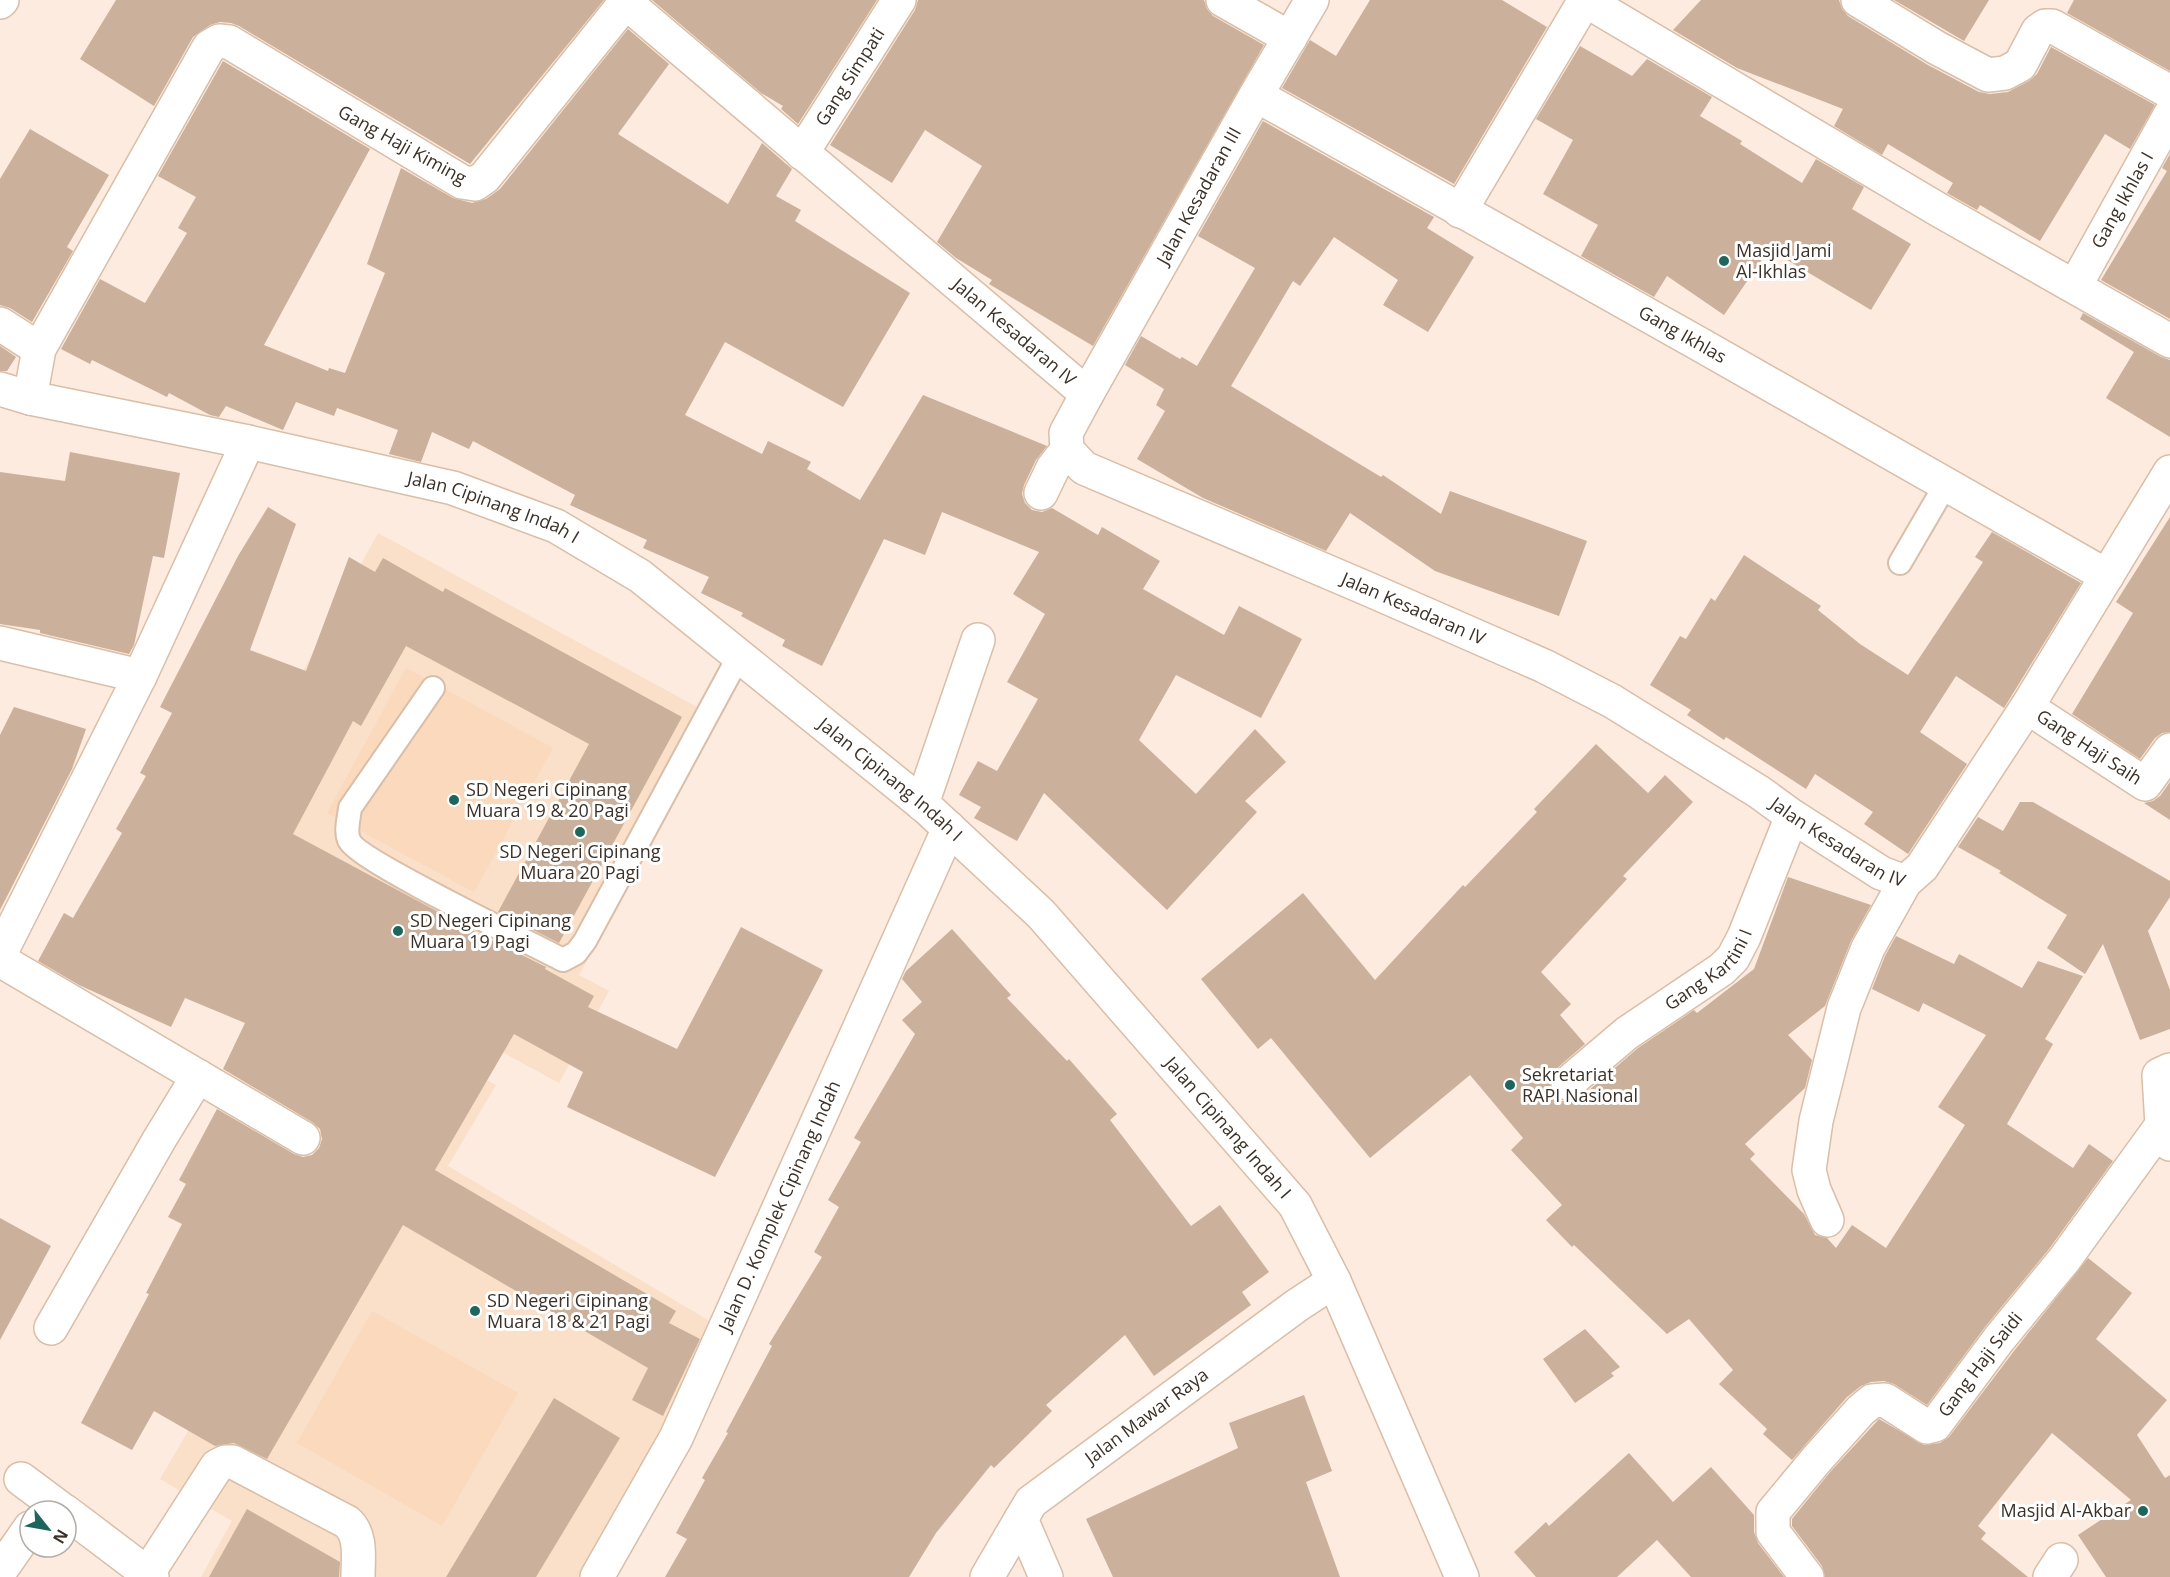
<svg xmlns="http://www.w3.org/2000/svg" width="2170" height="1577" viewBox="0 0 2170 1577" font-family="'Open Sans',sans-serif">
  <rect width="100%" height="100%" fill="#fcebde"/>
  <g fill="#fadfc9">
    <path d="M 378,533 L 719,719 L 579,975 L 609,991 L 559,1083 L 189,881 Z"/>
    <path d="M 417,1041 L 496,1085 L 448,1166 L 713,1323 L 661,1439 L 584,1577 L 201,1577 L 232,1521 L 160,1479 Z"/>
  </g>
  <g fill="#fad9bd">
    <path d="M 406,668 L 553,748 L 474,892 L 327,813 Z"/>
    <path d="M 372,1311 L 518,1393 L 442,1526 L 297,1443 Z"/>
  </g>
  <g fill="#cbb09b">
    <path d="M 116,0 L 604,0 L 470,164 L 239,26 L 231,23 L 220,22 L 210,25 L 193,37 L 154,106 L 80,59 Z"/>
    <path d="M 652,0 L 877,0 L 798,124 L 781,109 L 783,106 L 761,93 Z"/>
    <path d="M 918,0 L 1204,0 L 1207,9 L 1213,16 L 1264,45 L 1093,346 L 989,284 L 992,280 L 956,258 L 937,242 L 982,166 L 925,130 L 892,183 L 830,145 L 915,10 Z"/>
    <path d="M 1370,0 L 1502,0 L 1547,27 L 1454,184 L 1282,88 L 1310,40 L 1336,56 Z"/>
    <path d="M 1701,0 L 1839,0 L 1842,9 L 1848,16 L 1928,65 L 1979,92 L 1990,94 L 2008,92 L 2029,81 L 2037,74 L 2051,47 L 2155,105 L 2130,149 L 2105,134 L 2040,241 L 1980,205 L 1977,210 L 1947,193 L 1953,183 L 1888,144 L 1882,155 L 1834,126 L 1843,109 L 1737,68 L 1673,30 Z"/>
    <path d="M 1894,0 L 1989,0 L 1964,41 Z"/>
    <path d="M 2074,0 L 2170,0 L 2170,71 L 2067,13 Z"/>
    <path d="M 628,29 L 669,64 L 618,134 L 728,204 L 762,143 L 792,169 L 776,196 L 801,210 L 795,221 L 910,293 L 843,407 L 725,342 L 685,415 L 762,454 L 768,441 L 811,462 L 807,469 L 860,500 L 923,395 L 1047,446 L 1036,460 L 1024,485 L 1022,494 L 1025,503 L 1032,510 L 1042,512 L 1052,508 L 1098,535 L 1102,527 L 1160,561 L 1143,589 L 1224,635 L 1239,606 L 1302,639 L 1261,718 L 1176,675 L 1139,740 L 1196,794 L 1255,729 L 1286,762 L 1245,801 L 1257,812 L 1167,910 L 1044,793 L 1017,841 L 974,818 L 981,807 L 959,795 L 978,761 L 997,771 L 1038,699 L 1007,682 L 1045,614 L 1013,594 L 1039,552 L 942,512 L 925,555 L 884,539 L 822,666 L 782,646 L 785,640 L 741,616 L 743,613 L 701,593 L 709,577 L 643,548 L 647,540 L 570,505 L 575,495 L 473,441 L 469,449 L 432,432 L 421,462 L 389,454 L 398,430 L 337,408 L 334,416 L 296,402 L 283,430 L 226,406 L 219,417 L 210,415 L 169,393 L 167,397 L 92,360 L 90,364 L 61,349 L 100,279 L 145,303 L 187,233 L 178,228 L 196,197 L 158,176 L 223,61 L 370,149 L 264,345 L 328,371 L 329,368 L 345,373 L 385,273 L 367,264 L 401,168 L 453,198 L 472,203 L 486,199 L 500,189 Z"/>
    <path d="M 1580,46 L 1632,76 L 1647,59 L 1712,97 L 1700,116 L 1742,141 L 1740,144 L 1802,183 L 1816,159 L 1864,187 L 1852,209 L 1911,244 L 1871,310 L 1769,249 L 1724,315 L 1667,276 L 1654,297 L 1581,256 L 1598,225 L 1543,194 L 1573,140 L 1536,119 Z"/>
    <path d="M 1263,121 L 1434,217 L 1427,228 L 1474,257 L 1428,332 L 1383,305 L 1398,280 L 1334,237 L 1300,286 L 1293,281 L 1231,386 L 1381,477 L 1383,475 L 1441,514 L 1450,491 L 1587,541 L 1559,616 L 1435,571 L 1350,513 L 1326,551 L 1203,498 L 1137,459 L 1165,411 L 1156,405 L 1164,389 L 1125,365 L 1141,336 L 1180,359 L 1182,357 L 1197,366 L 1255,268 L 1198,236 Z"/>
    <path d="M 30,129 L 109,175 L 67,247 L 73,251 L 32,322 L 10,308 L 0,305 L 0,179 Z"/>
    <path d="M 2170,154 L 2170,319 L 2101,280 L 2167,171 L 2162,168 Z"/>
    <path d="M 2083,313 L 2161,357 L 2170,360 L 2170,437 L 2106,398 L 2134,352 L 2080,319 Z"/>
    <path d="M 0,346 L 16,357 L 7,371 L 0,371 Z"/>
    <path d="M 70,452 L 180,473 L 164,558 L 153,556 L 134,645 L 129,654 L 40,633 L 40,630 L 0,624 L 0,472 L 65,481 Z"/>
    <path d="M 268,507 L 296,524 L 250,650 L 306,671 L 349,557 L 375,572 L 383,558 L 443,592 L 445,588 L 682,717 L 559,943 L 498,912 L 589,744 L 406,646 L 361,726 L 353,721 L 293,834 L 485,937 L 546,967 L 545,969 L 594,996 L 588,1007 L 677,1049 L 741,927 L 823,970 L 715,1177 L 567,1107 L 583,1072 L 514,1034 L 435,1170 L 676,1311 L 669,1323 L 700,1339 L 663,1416 L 632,1400 L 648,1368 L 403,1225 L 267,1459 L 234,1443 L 215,1446 L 154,1411 L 132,1450 L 81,1423 L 149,1294 L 146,1293 L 182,1224 L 168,1217 L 186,1184 L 179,1180 L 217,1109 L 294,1154 L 303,1157 L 312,1155 L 319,1148 L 322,1139 L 320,1129 L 312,1122 L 223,1069 L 245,1023 L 185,998 L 171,1027 L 79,985 L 38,961 L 64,913 L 73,918 L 122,833 L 116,829 L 146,776 L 140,773 L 172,713 L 160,707 L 238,556 Z"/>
    <path d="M 2170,517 L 2170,732 L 2162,733 L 2155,738 L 2140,759 L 2072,714 L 2133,613 L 2116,602 Z"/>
    <path d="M 1992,532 L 2081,583 L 2004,708 L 1956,676 L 1920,732 L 1967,764 L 1908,854 L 1864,824 L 1873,812 L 1815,774 L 1806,789 L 1726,737 L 1724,740 L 1687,715 L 1691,710 L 1650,685 L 1680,636 L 1686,639 L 1711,598 L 1715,601 L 1744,555 L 1821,606 L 1818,610 L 1860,644 L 1908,675 L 1983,562 L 1975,557 Z"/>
    <path d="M 14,707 L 86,729 L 72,769 L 0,910 L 0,735 Z"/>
    <path d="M 1596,744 L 1648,793 L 1665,775 L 1693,802 L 1623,876 L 1627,879 L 1541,972 L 1571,1004 L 1560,1015 L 1585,1044 L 1556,1069 L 1551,1076 L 1550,1086 L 1553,1095 L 1562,1101 L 1571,1101 L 1580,1098 L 1638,1048 L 1694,1010 L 1697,1013 L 1754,969 L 1788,877 L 1871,905 L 1851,941 L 1825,1006 L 1788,1035 L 1812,1060 L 1805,1088 L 1745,1144 L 1755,1154 L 1750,1159 L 1804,1214 L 1815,1235 L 1827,1238 L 1836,1248 L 1852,1225 L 1886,1248 L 1965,1125 L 1938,1107 L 1986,1035 L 1923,1003 L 1919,1012 L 1872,989 L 1885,956 L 1896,936 L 1954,964 L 1959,954 L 2022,988 L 2038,961 L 2083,976 L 2045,1039 L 2053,1044 L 2007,1124 L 2073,1168 L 2089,1144 L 2113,1161 L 2049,1249 L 1985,1327 L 1927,1405 L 1894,1384 L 1884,1381 L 1871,1382 L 1861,1386 L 1847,1397 L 1792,1460 L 1763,1434 L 1767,1429 L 1719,1384 L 1733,1370 L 1689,1319 L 1667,1334 L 1574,1245 L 1572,1247 L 1546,1220 L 1562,1205 L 1511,1150 L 1523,1138 L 1470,1075 L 1370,1158 L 1271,1038 L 1258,1049 L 1201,979 L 1303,893 L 1375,980 L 1463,885 L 1465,887 L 1537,812 L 1534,809 Z"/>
    <path d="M 2170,782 L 2170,820 L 2144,803 L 2153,801 L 2160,796 Z"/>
    <path d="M 2020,802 L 2033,802 L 2170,881 L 2170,897 L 2148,931 L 2170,990 L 2170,1029 L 2140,1040 L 2103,944 L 2085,974 L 2047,948 L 2067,915 L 1999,873 L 2001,871 L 1958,847 L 1978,817 L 2003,831 Z"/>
    <path d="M 952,929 L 1011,995 L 1007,998 L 1067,1061 L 1069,1059 L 1117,1114 L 1110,1120 L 1191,1226 L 1220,1205 L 1269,1272 L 1242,1292 L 1251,1305 L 1154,1376 L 1125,1335 L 1046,1405 L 1052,1411 L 994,1468 L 991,1465 L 936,1533 L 909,1577 L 665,1577 L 687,1539 L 676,1533 L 705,1480 L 702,1478 L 728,1433 L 726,1432 L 772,1346 L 769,1344 L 822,1257 L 814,1252 L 839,1207 L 828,1200 L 861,1142 L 854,1138 L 915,1034 L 902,1020 L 922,1002 L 902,979 L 906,971 Z"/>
    <path d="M 0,1218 L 51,1246 L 0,1340 Z"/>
    <path d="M 2088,1258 L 2132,1293 L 2096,1339 L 2167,1400 L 2137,1435 L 2165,1478 L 2170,1475 L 2170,1577 L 2106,1577 L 2078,1535 L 2131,1500 L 2052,1433 L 1978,1526 L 1986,1533 L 1981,1539 L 2028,1577 L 1825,1577 L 1822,1566 L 1792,1526 L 1792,1519 L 1831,1471 L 1879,1419 L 1924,1445 L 1940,1443 L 1949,1437 L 2014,1351 Z"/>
    <path d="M 1585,1329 L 1620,1367 L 1611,1373 L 1614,1376 L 1575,1403 L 1543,1359 Z"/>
    <path d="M 1304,1395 L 1332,1471 L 1306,1482 L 1340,1577 L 1113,1577 L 1086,1519 L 1238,1448 L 1229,1423 Z"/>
    <path d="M 554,1398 L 620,1438 L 536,1577 L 446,1577 Z"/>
    <path d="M 1629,1453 L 1673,1502 L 1711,1467 L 1754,1515 L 1754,1532 L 1758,1543 L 1784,1577 L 1691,1577 L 1657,1540 L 1617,1577 L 1536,1577 L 1514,1552 L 1546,1522 L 1549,1526 Z"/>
    <path d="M 247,1509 L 340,1562 L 339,1577 L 209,1577 Z"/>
  </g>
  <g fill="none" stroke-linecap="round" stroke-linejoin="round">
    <defs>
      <g id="lane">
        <path d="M 1900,563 L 1946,484"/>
        <path d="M 433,688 L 350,808 C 349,818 345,831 349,840 C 357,860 533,944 563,960 L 576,953 L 585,941 L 739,656"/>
      </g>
      <g id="street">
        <path id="s1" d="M 623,0 L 1087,394"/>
        <path d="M 1223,0 L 1290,38"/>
        <path id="s2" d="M 1312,0 L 1256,95 L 1087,394 L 1066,433 L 1067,450 L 1084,468 L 1368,589 L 1544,666 L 1612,701 L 1759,792 L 1792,816 L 1881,873 L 1905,882"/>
        <path d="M 1585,0 L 1939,210 L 2170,341"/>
        <path d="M 1858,0 L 1937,48 L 1988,75 L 2005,73 L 2020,65 L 2038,31 L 2045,26 L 2052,26 L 2170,92"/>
        <path d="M 0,2 L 2,0"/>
        <path id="s3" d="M 1256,95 L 1701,345 L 2107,576"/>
        <path id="s4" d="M 802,153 L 899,0"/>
        <path d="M 1460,211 L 1585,0"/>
        <path id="s5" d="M 2075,286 L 2170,115"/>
        <path d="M 0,324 L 39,349"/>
        <path d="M 30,398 L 39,349 L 209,47 L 219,41 L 229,42 L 462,182 L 475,184 L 485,177 L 626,2"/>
        <path d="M 1041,493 L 1053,468 L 1067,450"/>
        <path d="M 0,643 L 140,676"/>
        <path id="s6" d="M 2027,707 L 2145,784 L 2170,750"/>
        <path d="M 922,804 L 978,640"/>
        <path d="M 0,954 L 140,676 L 248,442"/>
        <path d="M 0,960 L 303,1138"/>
        <path id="s7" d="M 1568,1083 L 1627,1033 L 1722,969 L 1733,958 L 1744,937 L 1792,816"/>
        <path d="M 2170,1144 L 2162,1125 L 2159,1075 L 2170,1070"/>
        <path d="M 1827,1220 L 1814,1190 L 1809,1170 L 1816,1121 L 1844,1008 L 1868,948 L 1905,882 L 1922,867 L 2027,707 L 2170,472"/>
        <path d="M 51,1328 L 159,1140 L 198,1076"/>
        <path d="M 21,1479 L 64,1511"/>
        <path d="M 66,1512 L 152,1577"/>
        <path d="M 1021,1519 L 1046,1577"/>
        <path d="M 0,1571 L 30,1528"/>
        <path d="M 148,1573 L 217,1466 L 225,1462 L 233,1462 L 347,1522 C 362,1535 358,1558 358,1577"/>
        <path id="s8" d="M 597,1577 L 676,1438 L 949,828"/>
        <path id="s9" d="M 987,1577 L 1031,1502 L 1296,1306 L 1334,1281"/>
        <path id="s10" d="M 1807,1577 L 1773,1532 L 1773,1512 L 1817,1459 L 1861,1410 L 1872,1401 L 1885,1400 L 1927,1427 L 1935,1425 L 1999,1339 L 2064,1260 L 2162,1125"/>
        <path d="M 2050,1577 L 2061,1560"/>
      </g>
      <g id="secondary">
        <path id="s11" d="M 0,389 L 30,398 L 248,442 L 453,488 L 556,526 L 640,576 L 926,807 L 1041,914 L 1295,1205 L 1334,1281 L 1462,1577"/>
      </g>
    </defs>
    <use href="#lane" stroke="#d9bea8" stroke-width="26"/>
    <use href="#street" stroke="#d9bea8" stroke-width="36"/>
    <use href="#secondary" stroke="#d9bea8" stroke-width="36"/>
    <use href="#lane" stroke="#fff" stroke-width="22"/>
    <use href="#street" stroke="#fff" stroke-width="33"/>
    <use href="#secondary" stroke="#fff" stroke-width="33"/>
  </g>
  <g fill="#1e665c" stroke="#fff" stroke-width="2">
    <circle cx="1724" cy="261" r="6"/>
    <circle cx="454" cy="800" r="6"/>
    <circle cx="580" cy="832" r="6"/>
    <circle cx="398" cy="931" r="6"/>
    <circle cx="1510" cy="1085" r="6"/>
    <circle cx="475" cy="1311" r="6"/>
    <circle cx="2143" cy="1511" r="6"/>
  </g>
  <g text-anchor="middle" stroke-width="6" stroke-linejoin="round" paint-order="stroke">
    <g font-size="18" fill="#3b3128" stroke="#fff">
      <text dy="6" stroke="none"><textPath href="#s4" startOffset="90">Gang Simpati</textPath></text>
      <text transform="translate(402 145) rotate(29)" y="6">Gang Haji Kiming</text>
      <text transform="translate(1199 196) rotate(-61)" y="6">Jalan Kesadaran III</text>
      <text dy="6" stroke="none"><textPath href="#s5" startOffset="98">Gang Ikhlas I</textPath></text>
      <text dy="6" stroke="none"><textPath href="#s1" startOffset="513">Jalan Kesadaran IV</textPath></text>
      <text dy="6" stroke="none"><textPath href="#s3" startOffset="489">Gang Ikhlas</textPath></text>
      <text dy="6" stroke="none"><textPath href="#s11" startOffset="508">Jalan Cipinang Indah I</textPath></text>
      <text dy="6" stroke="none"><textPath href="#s2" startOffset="898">Jalan Kesadaran IV</textPath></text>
      <text dy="6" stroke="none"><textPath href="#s6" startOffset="74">Gang Haji Saih</textPath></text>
      <text dy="6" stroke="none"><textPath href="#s11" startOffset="994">Jalan Cipinang Indah I</textPath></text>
      <text dy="6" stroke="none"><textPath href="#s2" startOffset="1384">Jalan Kesadaran IV</textPath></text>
      <text dy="6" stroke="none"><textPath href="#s7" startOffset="182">Gang Kartini I</textPath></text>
      <text dy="6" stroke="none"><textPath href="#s11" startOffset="1480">Jalan Cipinang Indah I</textPath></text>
      <text dy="6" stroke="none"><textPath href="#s8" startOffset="414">Jalan D. Komplek Cipinang Indah</textPath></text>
      <text dy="6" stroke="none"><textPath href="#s10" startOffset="372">Gang Haji Saidi</textPath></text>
      <text dy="6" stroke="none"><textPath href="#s9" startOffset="231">Jalan Mawar Raya</textPath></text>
    </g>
    <g font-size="18" fill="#3b3128" stroke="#fff" text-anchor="start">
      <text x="1736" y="257">Masjid Jami<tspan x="1736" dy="21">Al-Ikhlas</tspan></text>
      <text x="466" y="796">SD Negeri Cipinang<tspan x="466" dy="21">Muara 19 &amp; 20 Pagi</tspan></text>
      <text x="580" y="858" text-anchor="middle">SD Negeri Cipinang<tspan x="580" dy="21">Muara 20 Pagi</tspan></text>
      <text x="410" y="927">SD Negeri Cipinang<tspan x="410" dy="21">Muara 19 Pagi</tspan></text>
      <text x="1522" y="1081">Sekretariat<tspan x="1522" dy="21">RAPI Nasional</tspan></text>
      <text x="487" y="1307">SD Negeri Cipinang<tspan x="487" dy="21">Muara 18 &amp; 21 Pagi</tspan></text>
      <text x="2131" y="1517" text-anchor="end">Masjid Al-Akbar</text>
    </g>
  </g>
  <g transform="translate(48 1529) rotate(121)"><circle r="28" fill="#ffffff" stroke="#b1ada9" stroke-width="1.5"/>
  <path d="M0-4.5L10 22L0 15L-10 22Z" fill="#1e665c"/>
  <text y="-9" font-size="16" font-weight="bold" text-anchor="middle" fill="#3b3128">N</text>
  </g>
</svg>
